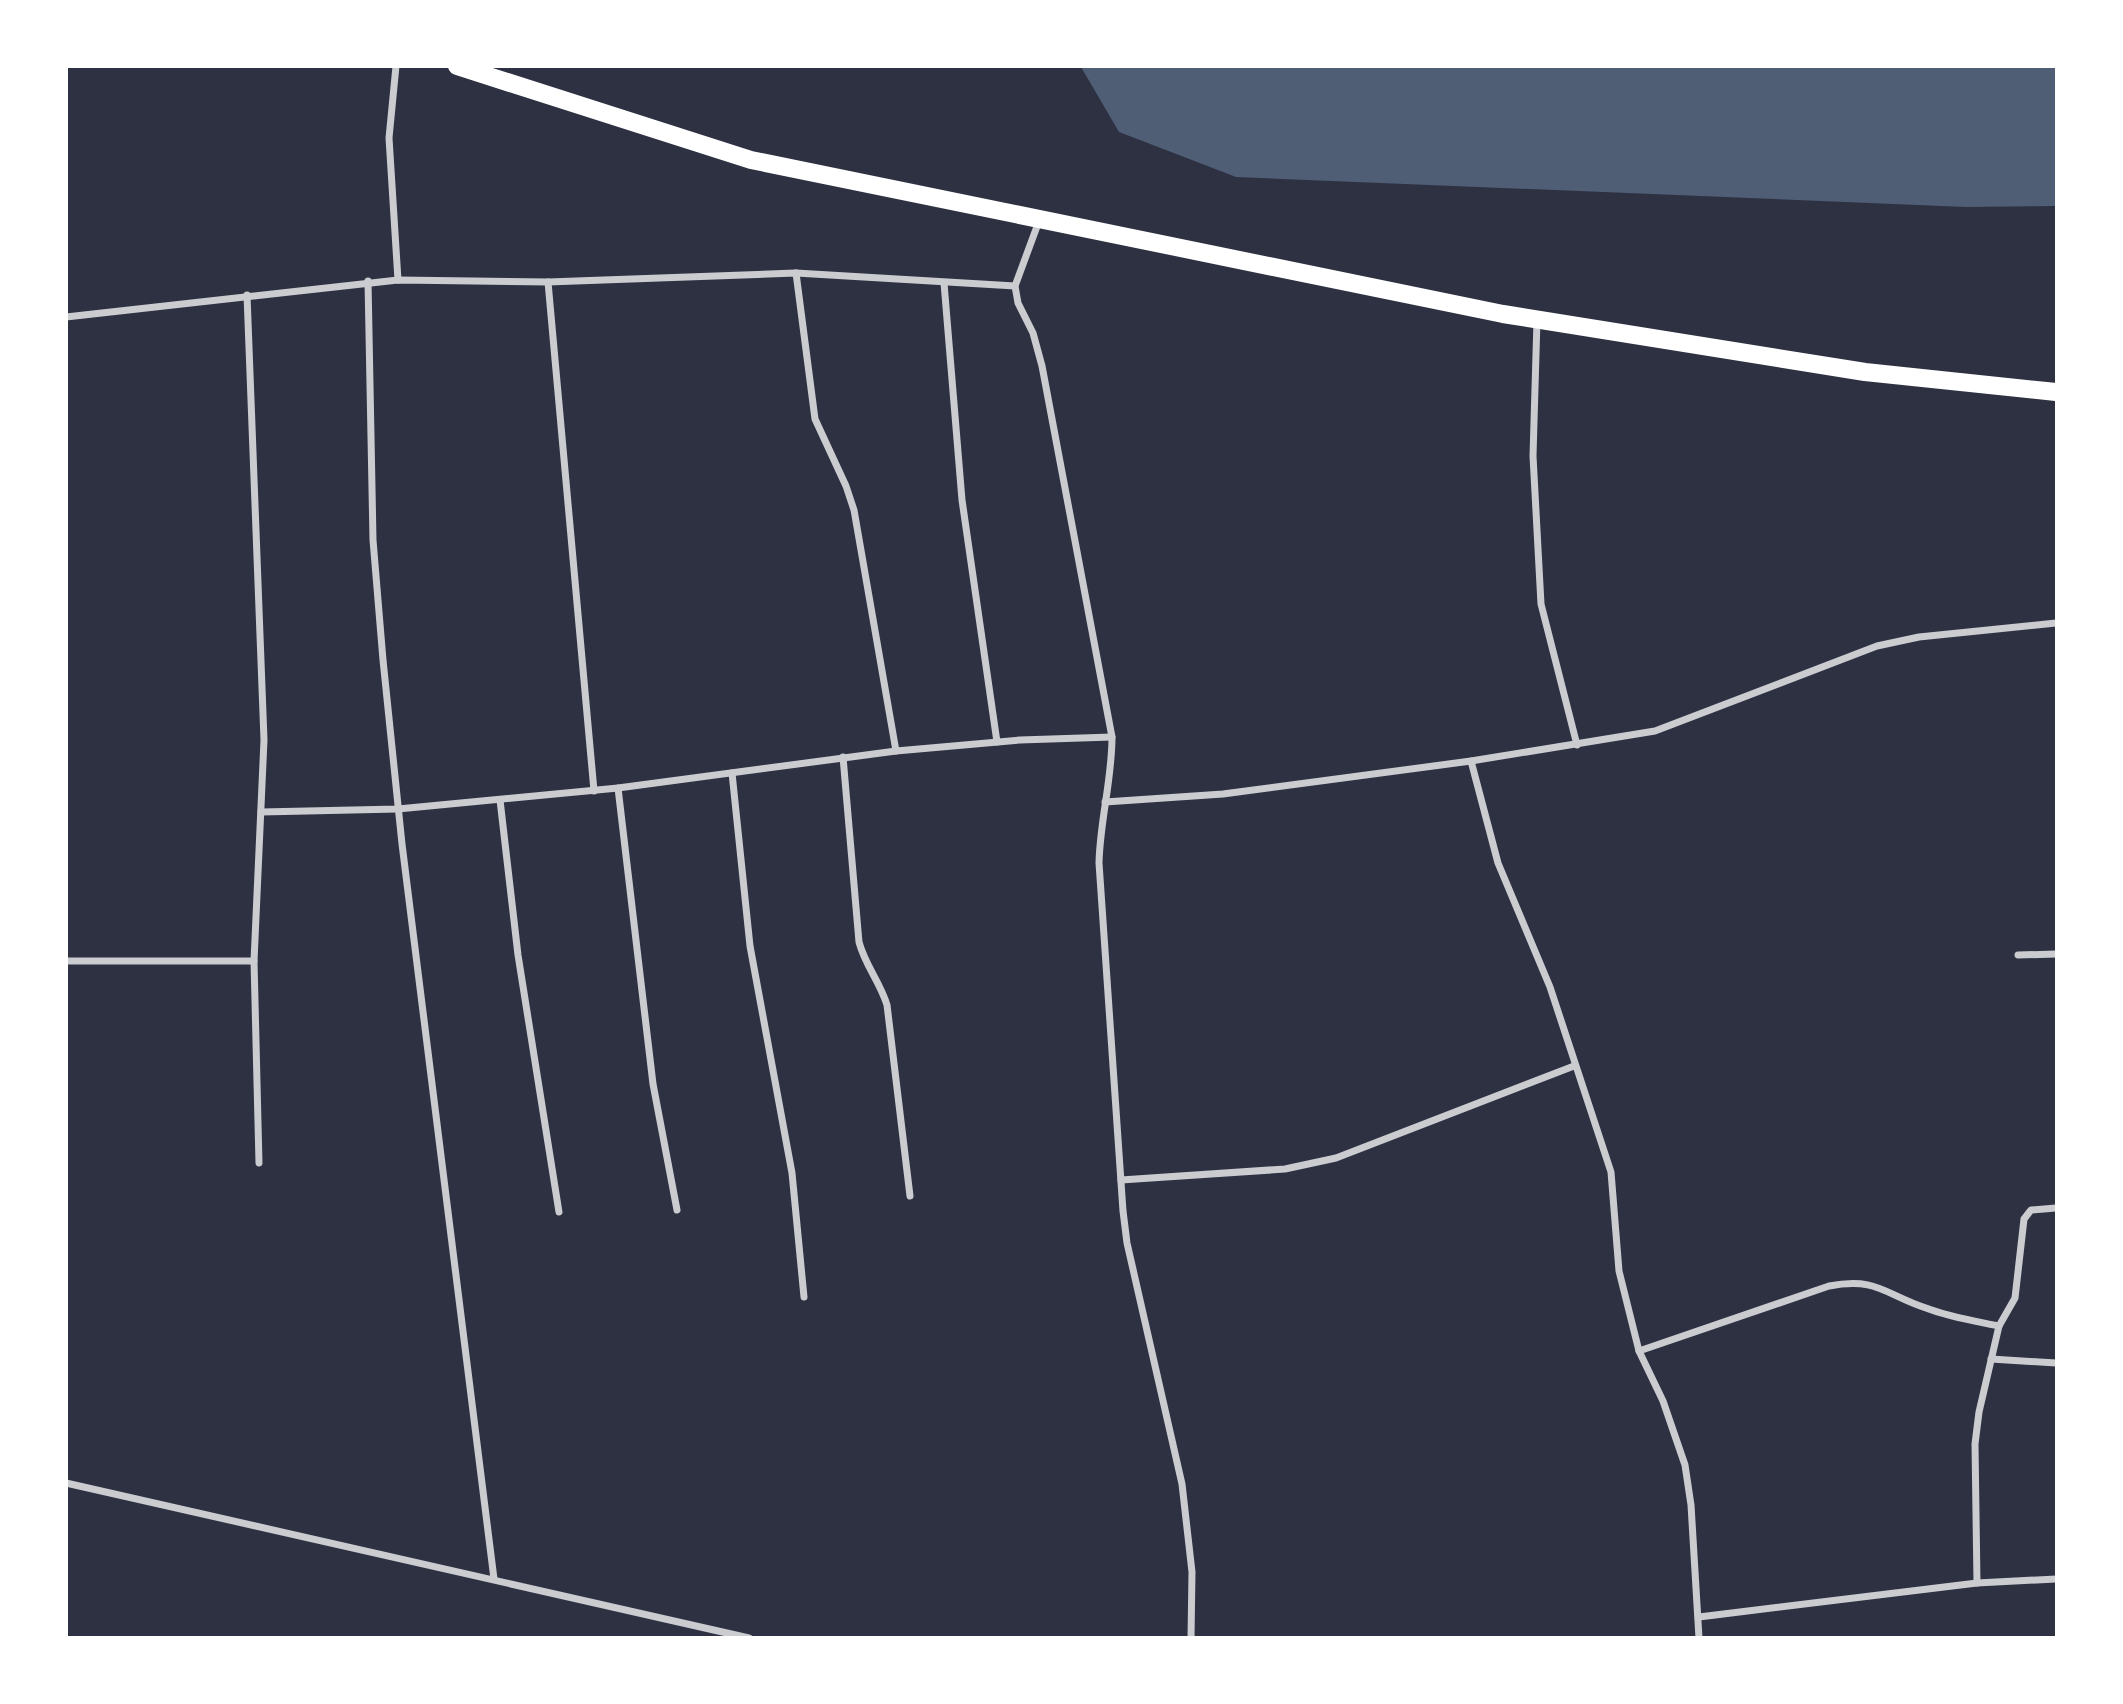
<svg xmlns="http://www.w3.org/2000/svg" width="2123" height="1704" viewBox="0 0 2123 1704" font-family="'Work Sans',sans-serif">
  <rect width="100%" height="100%" fill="#2d3142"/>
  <path fill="#4f5d75" d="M 1081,67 L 2056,67 L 2056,206 L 1966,207 L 1236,177 L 1119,132 Z"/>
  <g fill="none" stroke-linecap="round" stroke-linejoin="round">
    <g stroke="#caccd0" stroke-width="7">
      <path d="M 396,66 L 389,138 L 398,280"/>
      <path d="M 1039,221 L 1015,286 L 1018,303 L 1033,333 L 1042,366 L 1112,737 C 1112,780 1100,820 1099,863 L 1123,1211 L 1127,1243 L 1182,1484 L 1192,1572 L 1191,1638"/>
      <path d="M 796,273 L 815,419 L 846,486 L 854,510 L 896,751"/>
      <path d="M 368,281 L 373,540 L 383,660 L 402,844 L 494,1579"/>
      <path d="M 548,282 L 594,791"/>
      <path d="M 944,283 L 962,500 L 997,742"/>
      <path d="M 247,295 L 264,740 L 254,961 L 259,1163"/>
      <path d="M 66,317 L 398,280 L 548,282 L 796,273 L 1015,286"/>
      <path d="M 1537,320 L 1533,456 L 1541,604 L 1577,745"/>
      <path d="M 843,757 L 859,942 C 865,965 880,982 887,1005 L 910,1196"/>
      <path d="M 1471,761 L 1498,863 L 1550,987 L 1611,1172 L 1619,1271 L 1639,1351 L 1663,1401 L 1685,1465 L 1691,1505 L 1699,1638"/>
      <path d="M 732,773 L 750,946 L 792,1173 L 804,1297"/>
      <path d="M 618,788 L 653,1084 L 677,1210"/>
      <path d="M 500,800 L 518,955 L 559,1212"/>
      <path d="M 1105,802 L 1223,794 L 1471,761 L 1655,731 L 1877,646 L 1919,637 L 2056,623"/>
      <path d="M 261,812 L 398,809 L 618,788 L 896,751 L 1020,740 L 1112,737"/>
      <path d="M 2018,955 L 2056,954"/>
      <path d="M 66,961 L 254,961"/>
      <path d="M 1121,1180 L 1285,1169 L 1336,1158 L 1574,1066"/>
      <path d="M 1639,1351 L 1829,1286 C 1877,1277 1884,1294 1926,1308 C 1949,1317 1975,1321 1999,1326 L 2015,1298 L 2024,1219 L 2031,1210 L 2056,1208"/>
      <path d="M 1991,1359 L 2056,1363"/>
      <path d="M 66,1483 L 749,1638"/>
      <path d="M 1977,1583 L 1975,1444 L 1979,1412 L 1999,1326"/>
      <path d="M 1699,1617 L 1977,1583 L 2056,1579"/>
    </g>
    <path stroke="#fff" stroke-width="18" d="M 457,66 L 751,160 L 1503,314 L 1865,372 L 2056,392"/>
  </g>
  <rect width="2123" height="1704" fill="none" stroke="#ffffff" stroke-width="136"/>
</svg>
